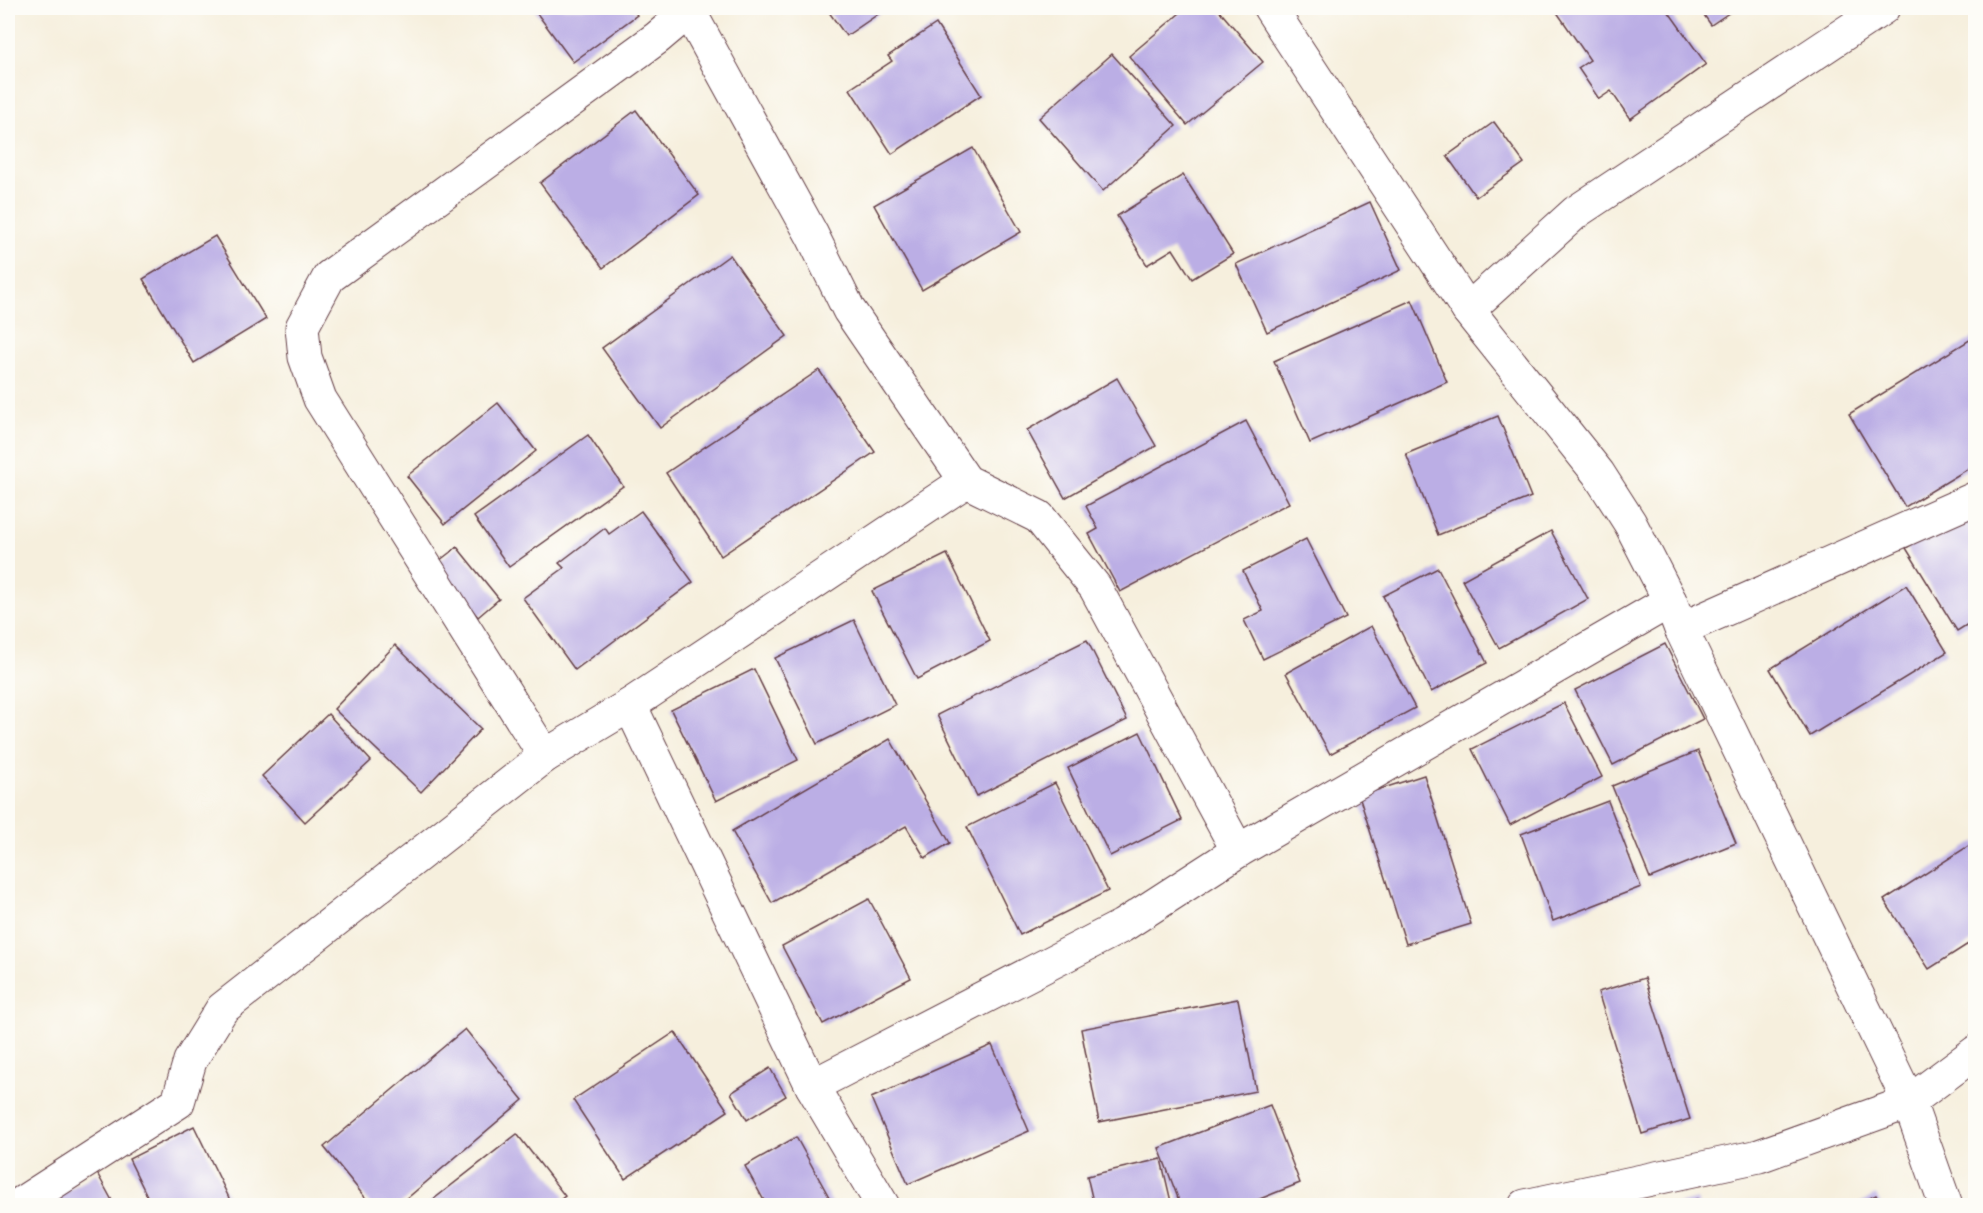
<svg xmlns="http://www.w3.org/2000/svg" width="1983" height="1213" viewBox="0 0 1983 1213" font-family="Pangolin,sans-serif">
  <rect width="100%" height="100%" fill="#fdfcf7"/>
  <filter id="ink" filterUnits="userSpaceOnUse"><feTurbulence type="fractalNoise" baseFrequency=".0167" numOctaves="2"/><feDisplacementMap in="SourceGraphic" scale="12" xChannelSelector="R" yChannelSelector="G"/><feConvolveMatrix kernelMatrix="1 2 1 2 8 2 1 2 1" color-interpolation-filters="sRGB"/></filter>
  <filter id="wash" filterUnits="userSpaceOnUse"><feTurbulence type="fractalNoise" baseFrequency=".008" numOctaves="4" result="noise"/><feDisplacementMap in="SourceGraphic" scale="24" xChannelSelector="R" yChannelSelector="G"/><feGaussianBlur stdDeviation="1.35" result="paint"/><feColorMatrix in="noise" values="0 0 0 0 0 0 0 0 0 0 0 0 0 0 0 0 0 1.4 0 .05"/><feComposite in="paint" operator="in"/></filter>
  <g filter="url(#wash)">
    <rect width="100%" height="100%" fill="#f6efdd"/>
    <g id="blocks">
      <g fill="#bbaee5">
        <path d="M 533,8 L 632,8 L 637,15 L 573,62 Z"/>
        <path d="M 826,8 L 887,8 L 846,36 Z"/>
        <path d="M 1186,8 L 1217,8 L 1263,62 L 1187,125 L 1129,56 Z"/>
        <path d="M 1554,8 L 1666,8 L 1706,64 L 1630,119 L 1611,91 L 1599,99 L 1578,68 L 1590,60 Z"/>
        <path d="M 1699,8 L 1736,8 L 1711,25 Z"/>
        <path d="M 936,24 L 981,95 L 892,154 L 850,89 L 892,61 L 888,56 Z"/>
        <path d="M 1112,54 L 1176,126 L 1103,191 L 1039,118 Z"/>
        <path d="M 636,110 L 699,195 L 603,268 L 540,183 Z"/>
        <path d="M 1494,122 L 1524,163 L 1476,197 L 1447,156 Z"/>
        <path d="M 973,148 L 1021,232 L 922,290 L 874,205 Z"/>
        <path d="M 1183,175 L 1233,254 L 1192,279 L 1173,249 L 1147,265 L 1117,216 Z"/>
        <path d="M 1370,202 L 1401,270 L 1267,332 L 1236,264 Z"/>
        <path d="M 215,236 L 266,319 L 194,363 L 143,279 Z"/>
        <path d="M 730,255 L 787,336 L 660,428 L 602,348 Z"/>
        <path d="M 1412,300 L 1447,382 L 1310,443 L 1274,361 Z"/>
        <path d="M 1976,336 L 1976,464 L 1905,507 L 1849,414 Z"/>
        <path d="M 819,370 L 875,452 L 721,556 L 666,473 Z"/>
        <path d="M 1117,378 L 1156,446 L 1065,498 L 1027,430 Z"/>
        <path d="M 498,403 L 536,451 L 445,524 L 407,476 Z"/>
        <path d="M 1498,416 L 1531,497 L 1438,535 L 1406,454 Z"/>
        <path d="M 1246,421 L 1289,503 L 1120,592 L 1089,534 L 1098,529 L 1086,506 Z"/>
        <path d="M 588,435 L 623,486 L 509,567 L 474,517 Z"/>
        <path d="M 1976,506 L 1976,619 L 1957,631 L 1906,548 Z"/>
        <path d="M 641,511 L 693,582 L 575,670 L 523,598 L 564,568 L 559,563 L 605,528 L 609,534 Z"/>
        <path d="M 1551,531 L 1588,599 L 1499,648 L 1462,580 Z"/>
        <path d="M 1306,539 L 1346,618 L 1263,659 L 1244,620 L 1263,611 L 1243,571 Z"/>
        <path d="M 457,547 L 499,599 L 478,617 L 435,564 Z"/>
        <path d="M 947,554 L 990,641 L 917,679 L 872,591 Z"/>
        <path d="M 1438,568 L 1487,663 L 1431,692 L 1383,596 Z"/>
        <path d="M 1906,585 L 1947,652 L 1810,736 L 1770,669 Z"/>
        <path d="M 854,620 L 895,705 L 817,744 L 775,658 Z"/>
        <path d="M 1371,626 L 1415,708 L 1330,754 L 1286,673 Z"/>
        <path d="M 1087,640 L 1127,720 L 977,796 L 937,715 Z"/>
        <path d="M 1665,644 L 1703,719 L 1613,765 L 1575,690 Z"/>
        <path d="M 395,645 L 481,729 L 421,792 L 334,709 Z"/>
        <path d="M 754,669 L 798,760 L 716,801 L 671,710 Z"/>
        <path d="M 1564,703 L 1602,777 L 1510,825 L 1472,749 Z"/>
        <path d="M 328,714 L 371,761 L 305,822 L 262,776 Z"/>
        <path d="M 1140,732 L 1182,820 L 1110,856 L 1068,768 Z"/>
        <path d="M 890,739 L 950,843 L 925,858 L 906,826 L 772,903 L 732,831 Z"/>
        <path d="M 1698,751 L 1736,843 L 1650,878 L 1612,786 Z"/>
        <path d="M 1424,775 L 1471,924 L 1406,944 L 1359,796 Z"/>
        <path d="M 1055,783 L 1108,891 L 1020,935 L 967,827 Z"/>
        <path d="M 1608,801 L 1641,887 L 1553,921 L 1521,834 Z"/>
        <path d="M 1976,841 L 1976,939 L 1929,969 L 1884,900 Z"/>
        <path d="M 869,899 L 911,978 L 823,1024 L 782,946 Z"/>
        <path d="M 1645,978 L 1690,1119 L 1642,1134 L 1598,992 Z"/>
        <path d="M 1238,999 L 1256,1091 L 1099,1122 L 1081,1029 Z"/>
        <path d="M 465,1029 L 523,1100 L 398,1206 L 372,1206 L 324,1147 Z"/>
        <path d="M 675,1032 L 728,1111 L 625,1179 L 573,1100 Z"/>
        <path d="M 992,1045 L 1029,1131 L 908,1184 L 871,1098 Z"/>
        <path d="M 770,1068 L 786,1096 L 747,1120 L 731,1093 Z"/>
        <path d="M 1270,1105 L 1300,1183 L 1242,1206 L 1181,1206 L 1159,1148 Z"/>
        <path d="M 194,1126 L 233,1206 L 152,1206 L 129,1159 Z"/>
        <path d="M 517,1134 L 565,1196 L 552,1206 L 425,1206 Z"/>
        <path d="M 796,1137 L 834,1206 L 767,1206 L 745,1166 Z"/>
        <path d="M 1161,1159 L 1172,1206 L 1094,1206 L 1087,1176 Z"/>
        <path d="M 97,1173 L 115,1206 L 42,1206 Z"/>
        <path d="M 1876,1195 L 1882,1206 L 1854,1206 Z"/>
        <path d="M 1697,1199 L 1699,1206 L 1675,1206 L 1675,1205 Z"/>
      </g>
    </g>
  </g>
  <g filter="url(#ink)">
    <use href="#blocks" fill-opacity="0" stroke="#643e46" stroke-width="1.5"/>
    <g fill="none" stroke-linecap="round" stroke-linejoin="round">
      <defs>
        <g id="minor">
          <path d="M 695,8 L 689,11 L 812,235 L 849,310 L 966,481 L 1039,517 L 1095,587 L 1238,851"/>
          <path d="M 1270,8 L 1468,310 L 1598,473 L 1630,523 L 1670,601 L 1681,629 L 1909,1102 L 1946,1206"/>
          <path d="M 1468,310 L 1576,212 L 1883,8"/>
          <path d="M 1681,629 L 1976,498"/>
          <path d="M 630,705 L 812,1086 L 883,1206"/>
          <path d="M 545,756 L 320,399 L 305,357 L 302,327 L 329,277 L 657,38 L 689,11"/>
          <path d="M 812,1086 L 1122,926 L 1238,851 L 1670,601"/>
          <path d="M 17,1206 L 178,1102 L 190,1061 L 222,1009 L 545,756 L 630,705 L 966,481"/>
          <path d="M 1525,1206 L 1759,1156 L 1909,1102 L 1976,1052"/>
        </g>
      </defs>
      <use href="#minor" stroke="#643e46" stroke-width="35"/>
      <use href="#minor" stroke="#fff" stroke-width="33"/>
    </g>
  </g>
  <rect width="1983" height="1213" fill="none" stroke="#fdfcf7" stroke-width="30"/>
</svg>
